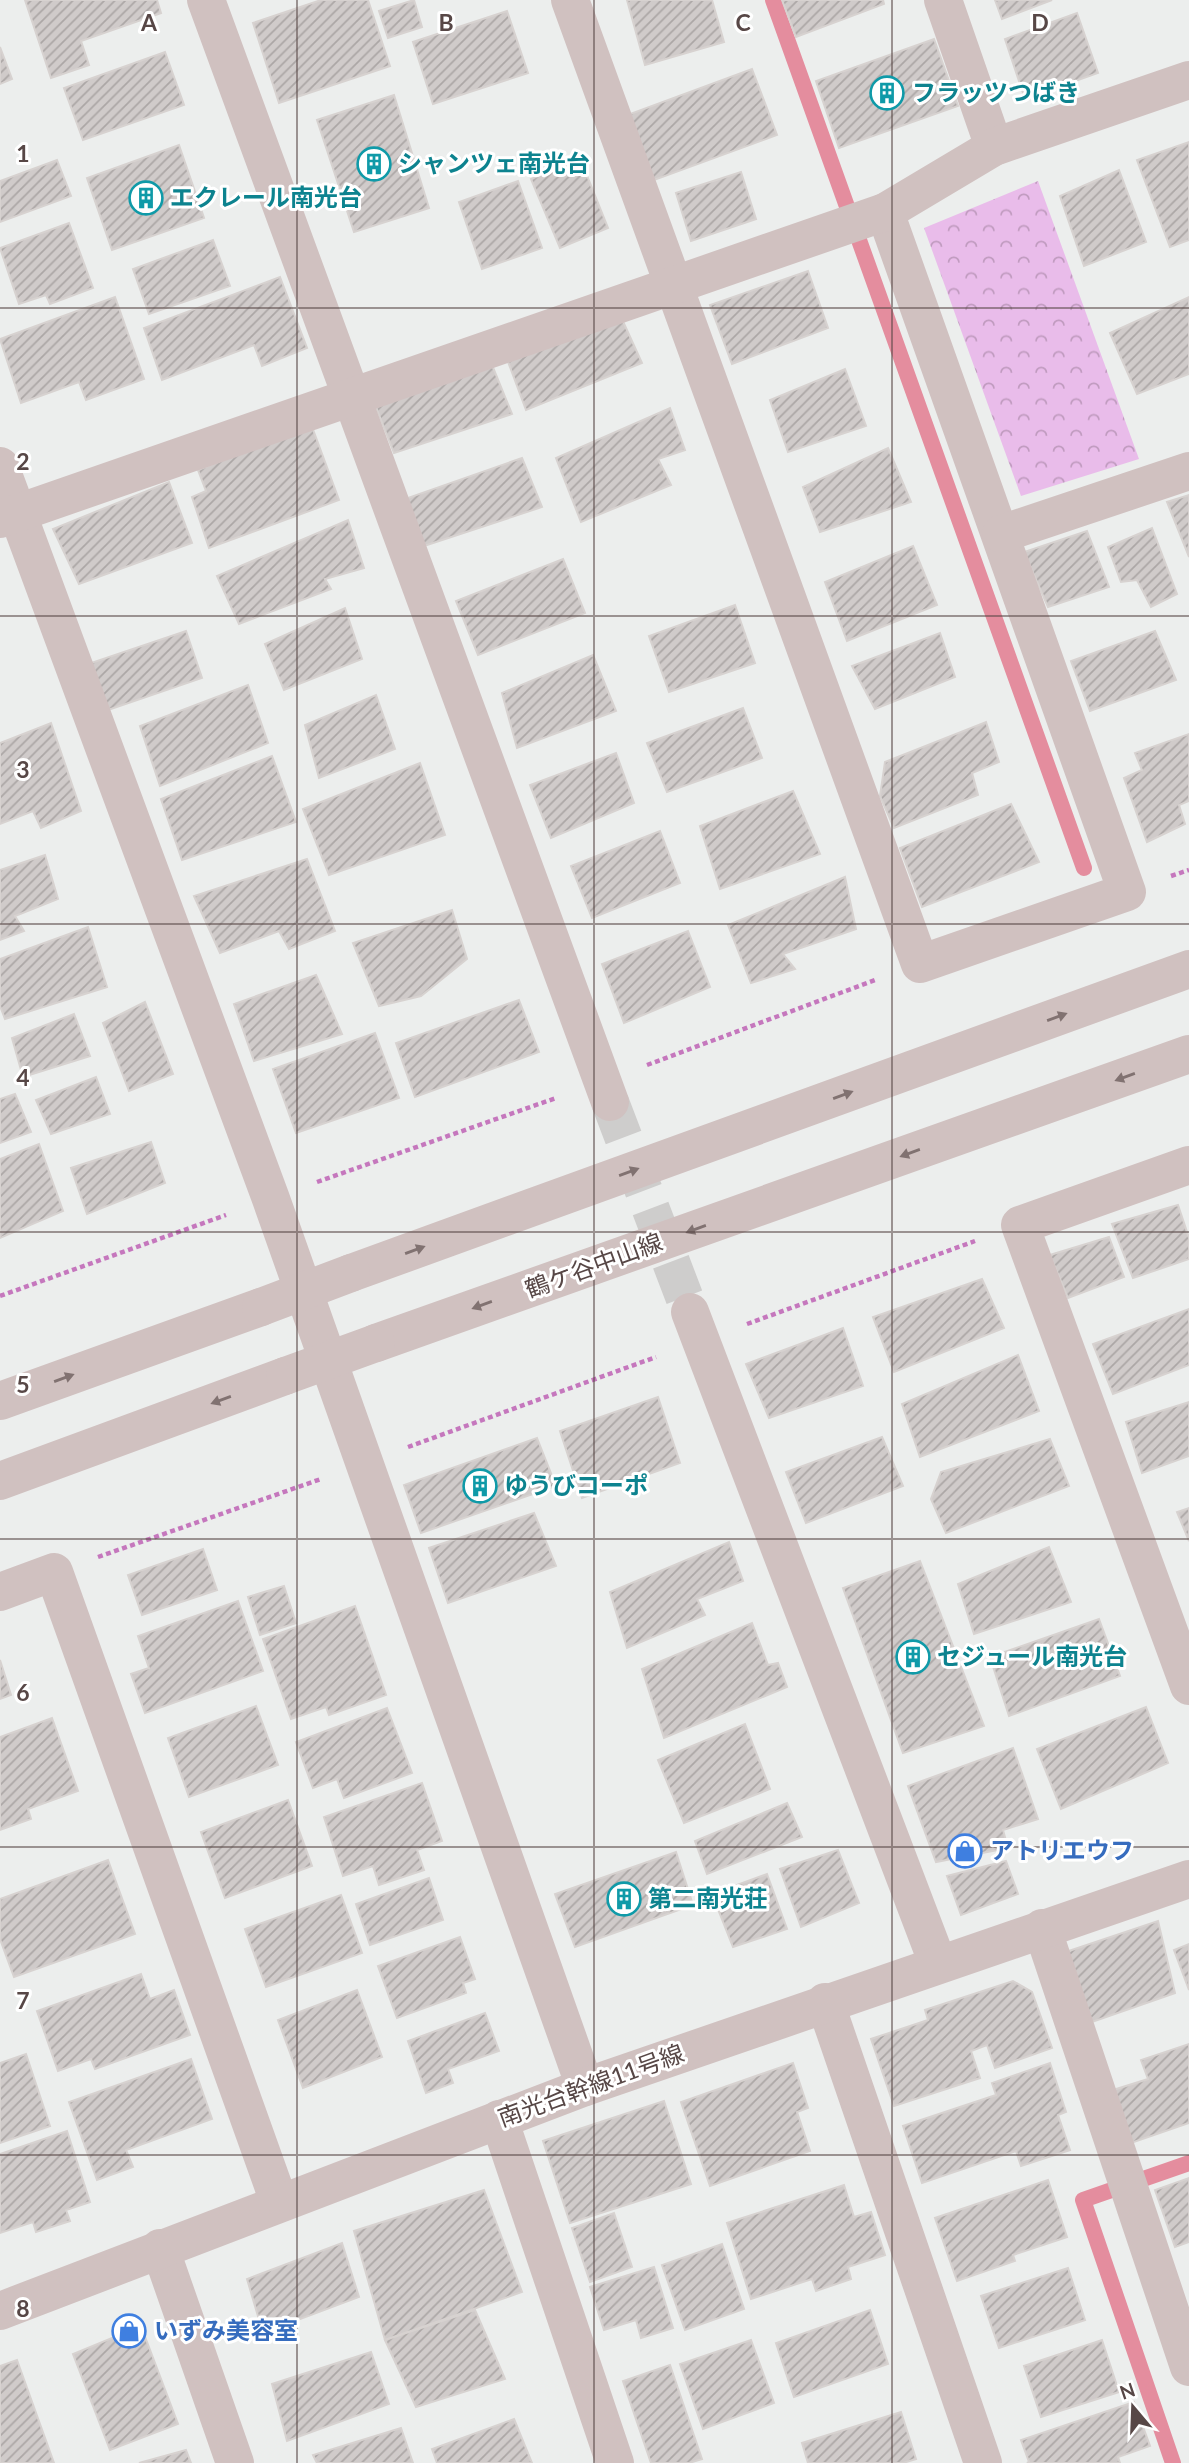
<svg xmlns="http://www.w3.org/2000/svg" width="1189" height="2463" viewBox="0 0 1189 2463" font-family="Lato,'Noto Sans JP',sans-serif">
  <defs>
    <pattern id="park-crowns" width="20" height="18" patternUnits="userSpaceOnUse" patternTransform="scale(1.75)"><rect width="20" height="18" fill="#e9bcea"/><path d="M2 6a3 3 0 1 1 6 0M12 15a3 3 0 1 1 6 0" fill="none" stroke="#c09bbf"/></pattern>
    <pattern id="building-hatch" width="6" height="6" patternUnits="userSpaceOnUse" patternTransform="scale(1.75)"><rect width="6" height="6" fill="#d0cbca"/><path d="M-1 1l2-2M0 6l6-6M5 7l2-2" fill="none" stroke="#aca7a6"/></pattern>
  </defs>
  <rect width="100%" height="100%" fill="#eceeed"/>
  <path fill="url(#park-crowns)" d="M 1038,181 L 1139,459 L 1021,496 L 924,228 Z"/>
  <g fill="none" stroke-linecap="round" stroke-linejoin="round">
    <g stroke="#e48d9e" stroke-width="16">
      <path d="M 773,0 L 1084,868"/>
      <path d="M 1173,2463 L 1083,2200 L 1189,2163"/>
    </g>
  </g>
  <g fill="url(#building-hatch)" stroke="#d7d2d0" stroke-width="2">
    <path d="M 25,0 L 157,0 L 161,13 L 81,41 L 89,65 L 51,78 Z"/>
    <path d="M 321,0 L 368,0 L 390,66 L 279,103 L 253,23 Z"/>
    <path d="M 414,0 L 422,27 L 388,38 L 379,11 Z"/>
    <path d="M 627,0 L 712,0 L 724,42 L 645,65 Z"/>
    <path d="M 782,0 L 883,0 L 884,4 L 796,37 Z"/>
    <path d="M 995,0 L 1052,0 L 1002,19 Z"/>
    <path d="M 507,11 L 528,73 L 433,104 L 413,42 Z"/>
    <path d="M 1077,13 L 1098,73 L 1025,99 L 1005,39 Z"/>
    <path d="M 934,39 L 958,106 L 839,148 L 816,81 Z"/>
    <path d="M 0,47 L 12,79 L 0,84 Z"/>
    <path d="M 165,52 L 184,105 L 83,140 L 64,88 Z"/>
    <path d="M 752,69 L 777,135 L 654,180 L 630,114 Z"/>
    <path d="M 394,95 L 429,208 L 354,232 L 317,120 Z"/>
    <path d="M 1189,142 L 1189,240 L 1170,247 L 1137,160 Z"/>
    <path d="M 179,145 L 204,218 L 112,250 L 87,178 Z"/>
    <path d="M 580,158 L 608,228 L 560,248 L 531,179 Z"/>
    <path d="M 57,160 L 71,196 L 0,222 L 0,181 Z"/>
    <path d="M 1119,170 L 1146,242 L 1084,266 L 1060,196 Z"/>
    <path d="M 741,172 L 756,219 L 691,241 L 676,193 Z"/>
    <path d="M 518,181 L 542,248 L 482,269 L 459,202 Z"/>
    <path d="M 69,223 L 93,288 L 50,304 L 46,295 L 19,304 L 0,248 Z"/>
    <path d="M 213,240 L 230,286 L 149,314 L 133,269 Z"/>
    <path d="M 808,271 L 828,328 L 732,364 L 710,305 Z"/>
    <path d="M 280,277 L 307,348 L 262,366 L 254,345 L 162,380 L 144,328 Z"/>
    <path d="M 115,297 L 144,379 L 86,400 L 79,382 L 21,403 L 0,339 Z"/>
    <path d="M 1189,297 L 1189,374 L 1137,394 L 1110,333 Z"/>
    <path d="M 621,317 L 642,363 L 526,410 L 507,359 Z"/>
    <path d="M 492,365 L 512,414 L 394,453 L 376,407 Z"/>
    <path d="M 845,369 L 866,426 L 788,452 L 770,400 Z"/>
    <path d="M 670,408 L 685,450 L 658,459 L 671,485 L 581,522 L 556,458 Z"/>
    <path d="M 311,424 L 339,500 L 209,548 L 192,497 L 206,491 L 198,470 Z"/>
    <path d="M 888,448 L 911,502 L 820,532 L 803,487 Z"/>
    <path d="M 522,458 L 542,507 L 421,547 L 402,500 Z"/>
    <path d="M 169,482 L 192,543 L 79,584 L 53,529 Z"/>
    <path d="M 1189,495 L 1189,557 L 1167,502 Z"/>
    <path d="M 348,520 L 364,568 L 325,579 L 331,589 L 239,624 L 217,576 Z"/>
    <path d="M 1152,528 L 1177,594 L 1151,607 L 1137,580 L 1121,582 L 1108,547 Z"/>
    <path d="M 1087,531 L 1109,587 L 1048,607 L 1024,552 Z"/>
    <path d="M 913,546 L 937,605 L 847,641 L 825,582 Z"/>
    <path d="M 563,559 L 585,613 L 478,655 L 456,601 Z"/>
    <path d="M 735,605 L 755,663 L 669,692 L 649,636 Z"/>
    <path d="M 345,608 L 362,659 L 284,690 L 265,644 Z"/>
    <path d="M 186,631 L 202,678 L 108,710 L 88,664 Z"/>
    <path d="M 1155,631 L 1176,680 L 1090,711 L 1071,661 Z"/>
    <path d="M 940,633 L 955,677 L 875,709 L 852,666 Z"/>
    <path d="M 593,655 L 616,711 L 517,748 L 502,693 Z"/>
    <path d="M 248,685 L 268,743 L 160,786 L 140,726 Z"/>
    <path d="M 376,695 L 395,749 L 319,778 L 305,725 Z"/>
    <path d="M 743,708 L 762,758 L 667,792 L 647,743 Z"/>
    <path d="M 986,722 L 999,762 L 972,773 L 978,795 L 894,828 L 880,796 L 885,762 Z"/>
    <path d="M 51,723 L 81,811 L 41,828 L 33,811 L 0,824 L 0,743 Z"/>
    <path d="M 1189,734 L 1189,801 L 1179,805 L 1185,824 L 1147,842 L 1124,778 L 1142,770 L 1135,753 Z"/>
    <path d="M 616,753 L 634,803 L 551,838 L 530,785 Z"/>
    <path d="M 272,756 L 296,822 L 182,860 L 161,799 Z"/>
    <path d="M 420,763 L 445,835 L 329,875 L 303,809 Z"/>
    <path d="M 793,791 L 820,854 L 720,889 L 700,826 Z"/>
    <path d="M 1011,804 L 1039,862 L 922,907 L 900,848 Z"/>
    <path d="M 660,831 L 680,883 L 592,918 L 571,866 Z"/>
    <path d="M 45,855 L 58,899 L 15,916 L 24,931 L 0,940 L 0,870 Z"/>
    <path d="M 307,859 L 335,931 L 289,949 L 279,931 L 220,953 L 194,896 Z"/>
    <path d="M 845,877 L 856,929 L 783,954 L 795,969 L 751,983 L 728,925 Z"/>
    <path d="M 452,910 L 467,959 L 421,996 L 379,1006 L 353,943 Z"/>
    <path d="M 88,927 L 107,987 L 5,1019 L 0,1006 L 0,959 Z"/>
    <path d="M 688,931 L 710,987 L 624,1023 L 602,964 Z"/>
    <path d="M 316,975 L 342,1034 L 254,1061 L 234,1004 Z"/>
    <path d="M 519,1000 L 539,1052 L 415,1097 L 396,1043 Z"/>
    <path d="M 145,1002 L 173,1074 L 129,1091 L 103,1023 Z"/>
    <path d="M 74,1014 L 90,1056 L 23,1077 L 12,1038 Z"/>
    <path d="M 375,1033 L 399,1098 L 296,1133 L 273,1069 Z"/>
    <path d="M 96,1077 L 110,1114 L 51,1134 L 36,1100 Z"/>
    <path d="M 15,1094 L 31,1132 L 0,1143 L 0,1099 Z"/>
    <path d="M 151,1142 L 165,1183 L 87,1214 L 71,1168 Z"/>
    <path d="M 39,1144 L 63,1211 L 0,1238 L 0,1159 Z"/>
    <path d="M 1178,1205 L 1189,1238 L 1189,1259 L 1133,1278 L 1112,1224 Z"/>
    <path d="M 1109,1237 L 1124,1277 L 1068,1298 L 1050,1255 Z"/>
    <path d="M 982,1279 L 1004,1328 L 894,1372 L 873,1317 Z"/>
    <path d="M 1189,1309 L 1189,1365 L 1113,1394 L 1093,1344 Z"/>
    <path d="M 843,1328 L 863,1386 L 769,1418 L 746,1364 Z"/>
    <path d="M 1018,1355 L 1039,1411 L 920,1457 L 902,1404 Z"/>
    <path d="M 658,1397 L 680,1463 L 582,1498 L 560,1431 Z"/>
    <path d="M 1189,1402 L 1189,1456 L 1142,1473 L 1126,1422 Z"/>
    <path d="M 882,1437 L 903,1486 L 806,1523 L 786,1472 Z"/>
    <path d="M 537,1438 L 556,1486 L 421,1533 L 404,1485 Z"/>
    <path d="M 1050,1439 L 1069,1486 L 946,1533 L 931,1499 L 941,1472 Z"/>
    <path d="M 1189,1508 L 1189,1541 L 1177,1512 Z"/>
    <path d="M 534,1513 L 556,1566 L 448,1603 L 429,1548 Z"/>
    <path d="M 729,1542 L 743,1581 L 697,1599 L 705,1615 L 627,1648 L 610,1592 Z"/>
    <path d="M 1049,1547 L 1071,1602 L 974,1634 L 958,1584 Z"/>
    <path d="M 203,1549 L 217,1590 L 142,1615 L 128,1575 Z"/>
    <path d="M 920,1561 L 984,1726 L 903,1753 L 843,1588 Z"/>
    <path d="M 284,1586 L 296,1623 L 260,1635 L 248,1597 Z"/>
    <path d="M 238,1601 L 263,1671 L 145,1713 L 131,1674 L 149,1668 L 138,1636 Z"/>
    <path d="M 355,1606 L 386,1695 L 329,1715 L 326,1707 L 291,1719 L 263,1639 Z"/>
    <path d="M 1099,1619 L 1120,1676 L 1009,1716 L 990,1657 Z"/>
    <path d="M 752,1623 L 768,1665 L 778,1663 L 787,1687 L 664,1738 L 642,1669 Z"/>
    <path d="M 0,1660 L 11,1695 L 0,1699 Z"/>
    <path d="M 256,1706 L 278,1765 L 189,1797 L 168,1738 Z"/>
    <path d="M 1146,1707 L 1168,1763 L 1061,1809 L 1037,1749 Z"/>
    <path d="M 387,1708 L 412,1773 L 344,1798 L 337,1779 L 313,1788 L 296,1742 Z"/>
    <path d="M 52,1718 L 78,1791 L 28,1809 L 31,1819 L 0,1830 L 0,1737 Z"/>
    <path d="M 745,1724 L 770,1789 L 684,1823 L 658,1760 Z"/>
    <path d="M 1013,1748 L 1038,1819 L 1003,1830 L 1008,1848 L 936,1862 L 908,1786 Z"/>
    <path d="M 422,1783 L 442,1841 L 417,1850 L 424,1870 L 379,1885 L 373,1866 L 343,1876 L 324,1817 Z"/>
    <path d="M 288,1800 L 312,1866 L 225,1898 L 201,1832 Z"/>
    <path d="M 787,1803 L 802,1837 L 707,1874 L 695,1841 Z"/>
    <path d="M 838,1850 L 859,1903 L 801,1927 L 780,1869 Z"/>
    <path d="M 676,1852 L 693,1905 L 575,1947 L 555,1894 Z"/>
    <path d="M 108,1860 L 135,1934 L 14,1977 L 0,1939 L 0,1899 Z"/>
    <path d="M 1006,1861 L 1018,1894 L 961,1915 L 947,1876 Z"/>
    <path d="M 767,1874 L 787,1929 L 733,1947 L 712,1894 Z"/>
    <path d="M 429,1878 L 443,1920 L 370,1945 L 356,1904 Z"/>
    <path d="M 341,1895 L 362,1953 L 266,1987 L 245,1929 Z"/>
    <path d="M 1158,1921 L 1175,1993 L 1069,2030 L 1048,1958 Z"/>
    <path d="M 460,1937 L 475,1979 L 463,1983 L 466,1993 L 397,2018 L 378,1966 Z"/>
    <path d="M 1189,1944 L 1189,1990 L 1174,1950 Z"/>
    <path d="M 141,1974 L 150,1999 L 174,1990 L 190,2035 L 95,2069 L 91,2059 L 58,2071 L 37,2011 Z"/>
    <path d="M 1013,1981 L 1032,1992 L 1052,2048 L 995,2068 L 987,2045 L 971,2051 L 980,2078 L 894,2106 L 871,2039 L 928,2020 L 925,2010 Z"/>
    <path d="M 357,1990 L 382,2057 L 303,2088 L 278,2020 Z"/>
    <path d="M 485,2013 L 499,2051 L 448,2069 L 453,2083 L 426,2093 L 408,2041 Z"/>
    <path d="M 1189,2044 L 1189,2123 L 1128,2144 L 1110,2091 L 1148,2079 L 1141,2060 Z"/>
    <path d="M 26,2054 L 50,2126 L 0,2143 L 0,2063 Z"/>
    <path d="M 191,2059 L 212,2119 L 126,2150 L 133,2167 L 97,2180 L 69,2102 Z"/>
    <path d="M 793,2063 L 808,2108 L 797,2112 L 810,2151 L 710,2186 L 681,2102 Z"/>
    <path d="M 1050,2063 L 1066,2112 L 1058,2115 L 1070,2150 L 1021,2166 L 1016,2151 L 922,2183 L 903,2126 L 996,2095 L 992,2083 Z"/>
    <path d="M 664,2101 L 691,2184 L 570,2223 L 543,2141 Z"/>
    <path d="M 67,2131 L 90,2202 L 66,2210 L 70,2221 L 36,2232 L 33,2222 L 0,2233 L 0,2154 Z"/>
    <path d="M 1189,2178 L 1189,2242 L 1175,2247 L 1155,2190 Z"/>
    <path d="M 1048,2180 L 1067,2237 L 1013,2255 L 1015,2261 L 957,2281 L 935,2218 Z"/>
    <path d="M 844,2185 L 854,2217 L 871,2212 L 885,2255 L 848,2267 L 851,2279 L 816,2291 L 812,2279 L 751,2299 L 727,2223 Z"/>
    <path d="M 484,2190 L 522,2292 L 385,2340 L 354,2231 Z"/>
    <path d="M 614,2213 L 632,2267 L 590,2282 L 572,2228 Z"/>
    <path d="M 342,2243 L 359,2297 L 263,2333 L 247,2279 Z"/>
    <path d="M 722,2244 L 744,2309 L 685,2330 L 662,2265 Z"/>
    <path d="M 654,2267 L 673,2328 L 641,2338 L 636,2320 L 604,2330 L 590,2287 Z"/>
    <path d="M 1068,2268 L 1085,2320 L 999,2348 L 981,2296 Z"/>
    <path d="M 475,2310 L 505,2379 L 416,2407 L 385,2340 Z"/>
    <path d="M 870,2310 L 888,2364 L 794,2397 L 776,2343 Z"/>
    <path d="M 141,2326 L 178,2424 L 110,2450 L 73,2354 Z"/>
    <path d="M 751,2340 L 774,2403 L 703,2429 L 680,2364 Z"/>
    <path d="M 1102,2340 L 1119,2392 L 1041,2417 L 1024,2366 Z"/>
    <path d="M 371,2352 L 389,2404 L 287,2441 L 272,2384 Z"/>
    <path d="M 17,2360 L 54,2463 L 0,2463 L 0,2366 Z"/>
    <path d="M 670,2365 L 702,2459 L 689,2463 L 651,2463 L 623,2381 Z"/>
    <path d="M 1134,2402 L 1150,2446 L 1118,2457 L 1120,2463 L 1027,2463 L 1029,2462 L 1021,2440 Z"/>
    <path d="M 901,2412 L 916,2459 L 903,2463 L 808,2463 L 802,2443 Z"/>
    <path d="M 514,2419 L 532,2463 L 437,2463 L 432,2449 Z"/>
    <path d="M 401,2428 L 413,2463 L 317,2463 L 313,2455 Z"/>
    <path d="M 186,2450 L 191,2463 L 139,2463 Z"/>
  </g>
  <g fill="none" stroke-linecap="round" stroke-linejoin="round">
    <path stroke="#cecdcc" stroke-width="38" stroke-dasharray="38 19" stroke-linecap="butt" d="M 610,1102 L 690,1312"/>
    <g stroke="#c577bd" stroke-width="4.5" stroke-dasharray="5 3.5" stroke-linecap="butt">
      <path d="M 1171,876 L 1189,870"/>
      <path d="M 647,1065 L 875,980"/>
      <path d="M 317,1182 L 556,1098"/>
      <path d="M 0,1296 L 226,1215"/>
      <path d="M 747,1324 L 975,1241"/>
      <path d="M 408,1447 L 656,1357"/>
      <path d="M 98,1557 L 321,1479"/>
    </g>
    <g stroke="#d0c1c0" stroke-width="38">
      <path d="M 206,0 L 610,1102"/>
      <path d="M 570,0 L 920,964 L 1127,892 L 885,212"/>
      <path d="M 943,0 L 994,147"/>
      <path d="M 0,466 L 271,1199 L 585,2087"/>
      <path d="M 0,519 L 885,212 L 994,147 L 1189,80"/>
      <path d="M 1001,534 L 1189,471"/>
      <path d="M 1189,1165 L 1020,1225 L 1189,1686"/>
      <path d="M 690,1312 L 938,1964"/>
      <path d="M 0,1592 L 54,1572 L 279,2202"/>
      <path d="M 1042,1928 L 1189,2367"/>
      <path d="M 825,2002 L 983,2463"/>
      <path d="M 499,2119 L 615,2463"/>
      <path d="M 160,2248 L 235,2463"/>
    </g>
    <g stroke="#d0c1c0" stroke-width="38">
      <path d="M 351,1273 L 1189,969"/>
      <path d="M 376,1343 L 1189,1054"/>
      <path d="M 0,1401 L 261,1307"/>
      <path d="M 0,1481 L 285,1376"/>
      <path d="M 0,2311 L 585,2087 L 1189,1879"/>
    </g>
    <g stroke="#d0c1c0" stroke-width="38">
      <path d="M 261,1307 L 351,1273"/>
      <path d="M 285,1376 L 376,1343"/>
    </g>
  </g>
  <defs><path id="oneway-solid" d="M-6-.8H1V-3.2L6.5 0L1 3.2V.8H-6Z" transform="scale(1.75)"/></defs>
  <g fill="#817271">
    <use href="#oneway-solid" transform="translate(1057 1017) rotate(-20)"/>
    <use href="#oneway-solid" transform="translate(1125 1077) rotate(160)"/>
    <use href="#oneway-solid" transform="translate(843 1095) rotate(-20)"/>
    <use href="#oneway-solid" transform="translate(910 1153) rotate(160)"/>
    <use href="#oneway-solid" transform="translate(629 1172) rotate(-20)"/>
    <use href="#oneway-solid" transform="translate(696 1229) rotate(160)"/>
    <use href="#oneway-solid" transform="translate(415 1250) rotate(-20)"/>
    <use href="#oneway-solid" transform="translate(482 1305) rotate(160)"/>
    <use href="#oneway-solid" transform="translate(64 1378) rotate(-20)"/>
    <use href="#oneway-solid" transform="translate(221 1400) rotate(160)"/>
  </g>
  <path fill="none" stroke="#574746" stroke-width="2" stroke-opacity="0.55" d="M 297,0 L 297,2463M 594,0 L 594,2463M 892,0 L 892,2463M 0,308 L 1189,308M 0,616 L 1189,616M 0,924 L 1189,924M 0,1232 L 1189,1232M 0,1539 L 1189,1539M 0,1847 L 1189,1847M 0,2155 L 1189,2155"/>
  <defs>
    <symbol id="building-ring" viewBox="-11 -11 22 22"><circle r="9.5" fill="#fff" stroke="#0f9aa8" stroke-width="1.5"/><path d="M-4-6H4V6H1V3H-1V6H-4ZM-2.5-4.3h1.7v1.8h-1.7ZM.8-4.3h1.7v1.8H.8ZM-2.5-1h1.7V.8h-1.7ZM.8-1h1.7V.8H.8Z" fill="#0f9aa8"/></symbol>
    <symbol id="shop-ring" viewBox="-11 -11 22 22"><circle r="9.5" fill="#fff" stroke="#3f7fe0" stroke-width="1.5"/><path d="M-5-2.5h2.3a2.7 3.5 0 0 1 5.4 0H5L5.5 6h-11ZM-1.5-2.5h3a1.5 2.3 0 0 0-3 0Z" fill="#3f7fe0"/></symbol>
  </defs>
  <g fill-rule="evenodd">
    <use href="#building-ring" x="868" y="74" width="38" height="38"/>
    <use href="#building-ring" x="355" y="145" width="38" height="38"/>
    <use href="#building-ring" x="127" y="179" width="38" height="38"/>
    <use href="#building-ring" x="461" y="1467" width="38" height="38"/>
    <use href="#building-ring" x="894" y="1638" width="38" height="38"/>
    <use href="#shop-ring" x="946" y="1832" width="38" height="38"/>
    <use href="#building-ring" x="605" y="1880" width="38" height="38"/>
    <use href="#shop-ring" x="110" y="2312" width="38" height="38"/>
  </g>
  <g text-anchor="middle" stroke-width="6" stroke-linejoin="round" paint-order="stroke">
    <g font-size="24" font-weight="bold" fill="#0d838f" stroke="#fff" text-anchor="start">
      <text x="912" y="101">フラッツつばき</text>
      <text x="398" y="172">シャンツェ南光台</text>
      <text x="170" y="206">エクレール南光台</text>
      <text x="504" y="1494">ゆうびコーポ</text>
      <text x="937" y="1665">セジュール南光台</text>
      <text x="648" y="1907">第二南光荘</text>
    </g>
    <g font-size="24" fill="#574746" stroke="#fff">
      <text transform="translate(594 1266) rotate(-20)" y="8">鶴ケ谷中山線</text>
      <text transform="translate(591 2086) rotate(-20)" y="8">南光台幹線11号線</text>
    </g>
    <g font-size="24" font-weight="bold" fill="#366cbe" stroke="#fff" text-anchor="start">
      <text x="990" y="1859">アトリエウフ</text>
      <text x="154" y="2339">いずみ美容室</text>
    </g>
  </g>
  <g font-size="23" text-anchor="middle" font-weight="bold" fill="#574746" stroke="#fff" stroke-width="6" stroke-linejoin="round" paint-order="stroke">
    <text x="149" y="31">A</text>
    <text x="446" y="31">B</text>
    <text x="743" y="31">C</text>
    <text x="1040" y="31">D</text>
    <text x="23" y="162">1</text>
    <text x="23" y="470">2</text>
    <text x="23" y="778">3</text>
    <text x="23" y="1086">4</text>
    <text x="23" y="1393">5</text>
    <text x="23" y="1701">6</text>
    <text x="23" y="2009">7</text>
    <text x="23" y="2317">8</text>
  </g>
  <g transform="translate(1133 2407) rotate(341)" stroke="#ffffff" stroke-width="5" paint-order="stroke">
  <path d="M0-5L12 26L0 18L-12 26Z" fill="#574746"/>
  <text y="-10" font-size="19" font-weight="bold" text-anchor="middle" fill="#574746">N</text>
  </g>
</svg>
